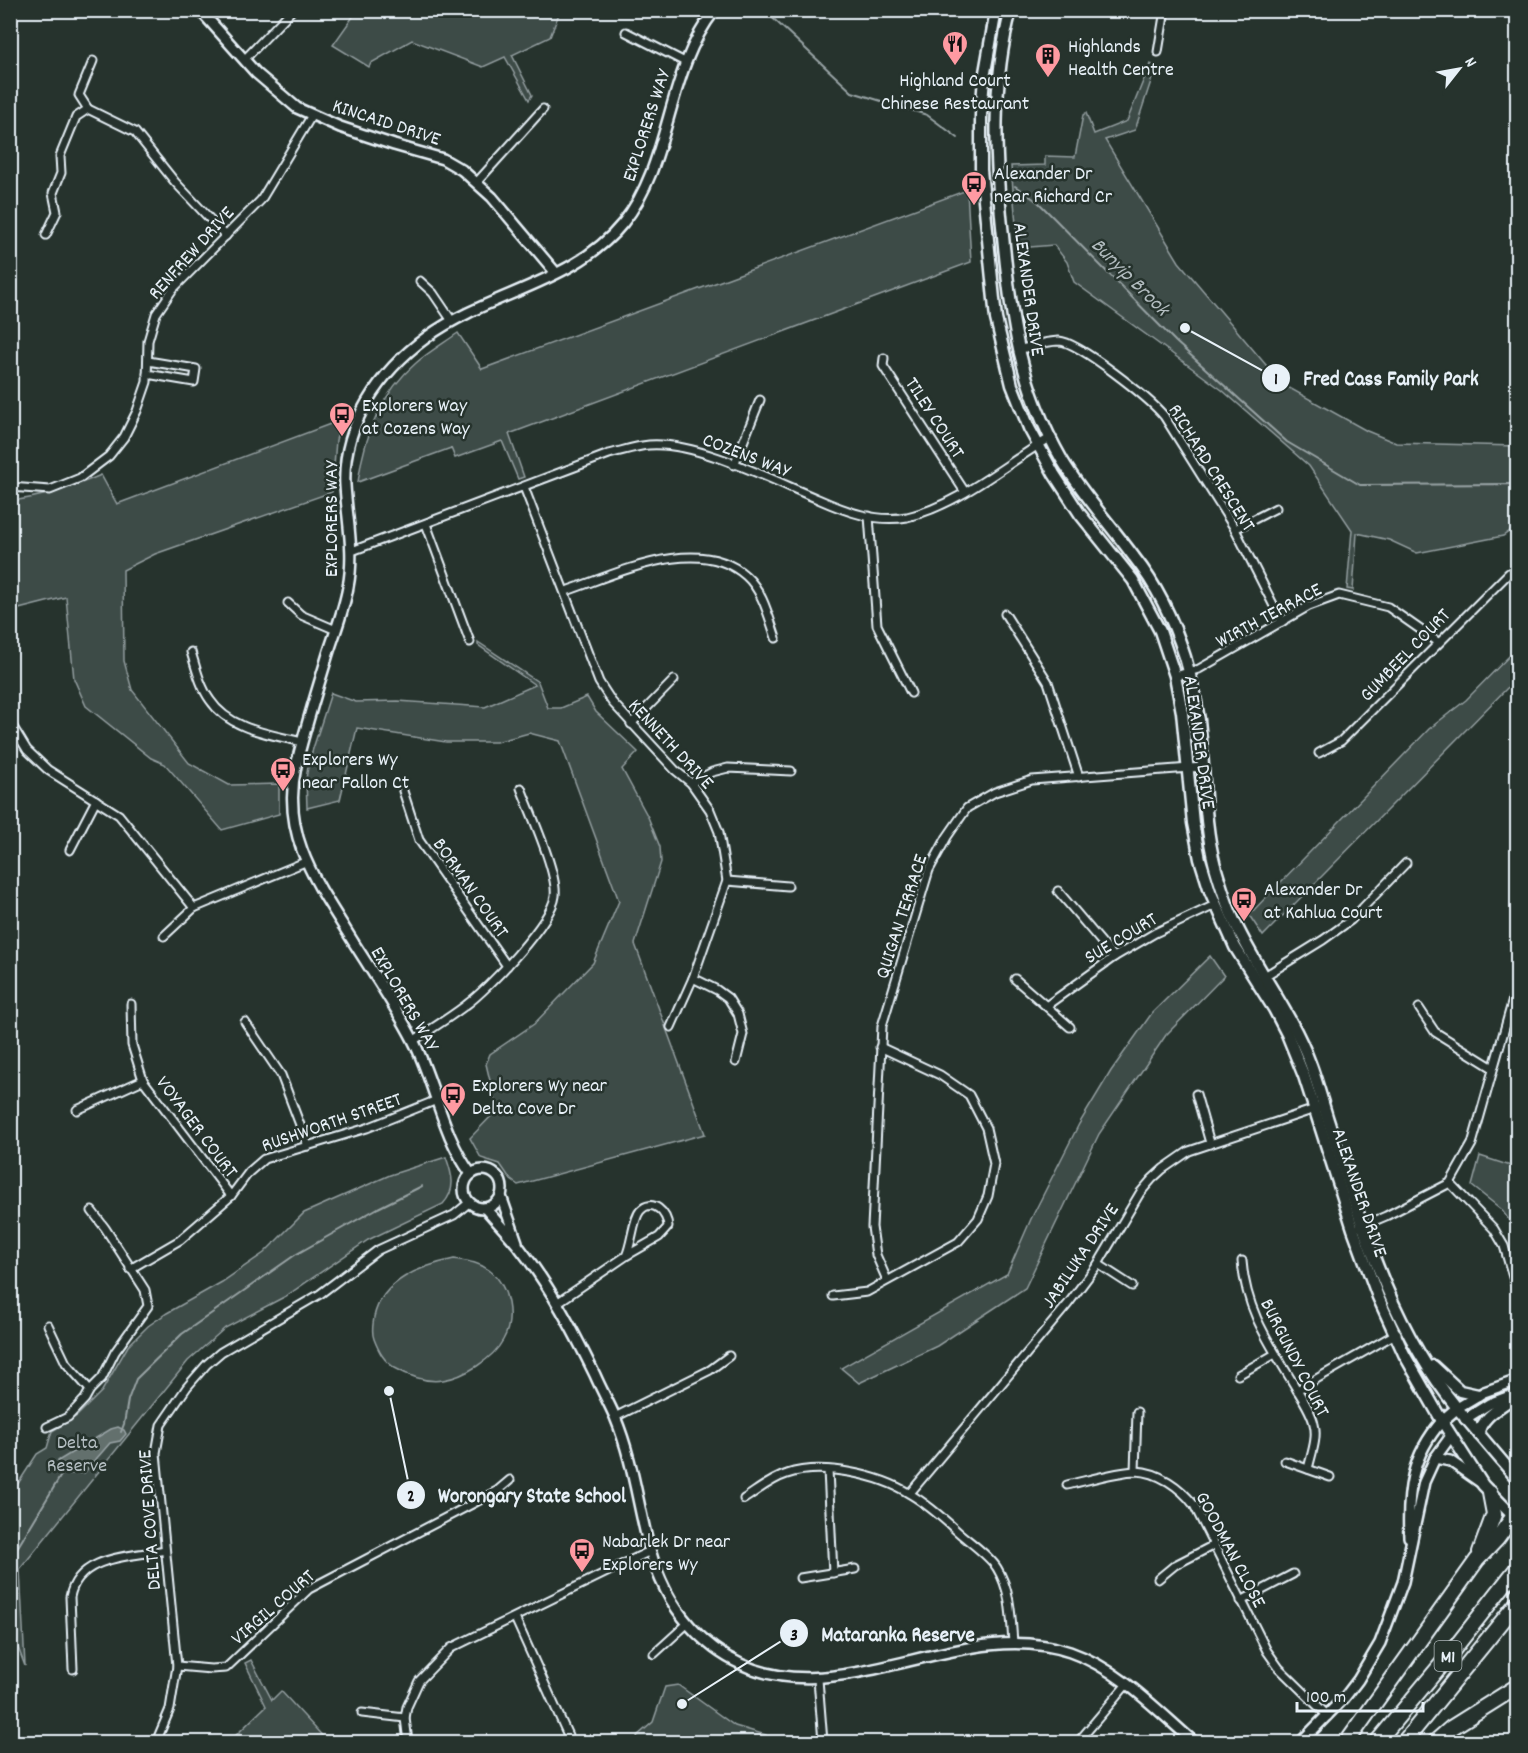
<svg xmlns="http://www.w3.org/2000/svg" width="1528" height="1753" viewBox="0 0 1528 1753" font-family="Dekko,sans-serif">
  <rect width="100%" height="100%" fill="#26332d"/>
  <filter id="ink" filterUnits="userSpaceOnUse"><feTurbulence type="fractalNoise" baseFrequency=".0167" numOctaves="2"/><feDisplacementMap in="SourceGraphic" scale="12" xChannelSelector="R" yChannelSelector="G"/><feConvolveMatrix kernelMatrix="1 2 1 2 8 2 1 2 1" color-interpolation-filters="sRGB"/></filter>
  <g filter="url(#ink)">
    <g fill="#3e4b47" stroke="#939ea0" stroke-width="1.5">
      <path d="M 357,11 L 357,10 L 560,11 L 550,37 L 512,55 L 532,95 L 529,100 L 505,57 L 483,67 L 412,40 L 371,63 L 369,67 L 333,45 Z"/>
      <path d="M 1150,64 L 1156,66 L 1135,130 L 1105,140 L 1179,262 L 1282,384 L 1367,431 L 1396,443 L 1517,446 L 1517,526 L 1503,536 L 1417,553 L 1389,540 L 1357,533 L 1353,590 L 1347,589 L 1352,530 L 1309,466 L 1222,390 L 1074,282 L 1067,262 L 1054,245 L 1018,248 L 1011,166 L 1045,165 L 1045,156 L 1075,157 L 1083,115 L 1086,113 L 1094,134 L 1127,121 Z"/>
      <path d="M 967,190 L 971,262 L 509,434 L 524,477 L 518,479 L 502,441 L 455,458 L 451,448 L 358,482 C 364,437 380,394 416,363 C 428,352 444,343 458,333 L 482,369 Z"/>
      <path d="M 341,420 L 336,440 L 332,492 L 155,554 L 123,570 L 124,661 L 132,690 L 189,763 L 229,785 L 279,784 L 279,814 L 222,830 L 165,764 L 151,758 L 86,706 L 74,679 L 66,597 L 11,611 L 11,501 C 43,497 71,488 101,475 L 117,504 Z"/>
      <path d="M 478,642 L 538,682 L 548,708 L 561,708 L 587,697 L 596,712 L 638,752 L 622,769 L 648,817 L 660,847 L 661,862 L 635,944 L 705,1134 L 518,1185 L 511,1180 L 500,1164 L 481,1158 L 470,1138 L 497,1110 L 486,1064 L 490,1054 L 534,1024 L 593,963 L 619,901 L 560,741 L 529,733 L 496,742 L 446,742 L 357,728 L 340,800 L 307,808 L 306,779 L 309,761 L 331,693 L 356,702 L 398,701 L 485,707 L 535,685 L 478,645 Z"/>
      <path d="M 1517,648 L 1517,678 L 1263,936 L 1249,915 L 1429,729 L 1466,700 Z"/>
      <path d="M 1210,956 L 1224,976 L 1166,1035 L 1099,1134 L 1025,1288 L 937,1346 L 859,1383 L 841,1368 L 1007,1274 L 1031,1219 L 1079,1124 L 1111,1071 L 1152,1013 Z"/>
      <path d="M 1480,1156 L 1517,1168 L 1517,1231 L 1501,1209 L 1472,1186 Z"/>
      <path d="M 446,1157 C 452,1174 457,1189 443,1204 L 368,1240 L 286,1296 L 225,1328 L 188,1361 L 20,1569 L 25,1666 L 11,1629 L 10,1496 L 37,1454 L 47,1448 L 52,1431 L 77,1416 L 102,1391 L 128,1346 L 148,1326 L 167,1313 L 222,1282 L 264,1253 L 304,1213 L 390,1175 Z"/>
      <path d="M 454,1259 C 466,1261 478,1262 489,1270 C 509,1285 515,1319 503,1340 C 493,1359 464,1377 443,1380 C 427,1383 409,1376 395,1368 C 384,1361 379,1352 374,1339 C 371,1331 373,1326 374,1317 C 382,1280 421,1266 454,1259 Z"/>
      <path d="M 251,1660 L 272,1700 L 281,1691 L 328,1742 L 229,1742 L 266,1706 L 245,1663 Z"/>
      <path d="M 678,1685 L 735,1726 L 766,1735 L 766,1742 L 640,1742 L 637,1736 L 653,1722 L 665,1687 Z"/>
    </g>
    <path fill="#636f6d" stroke="#98a3a5" stroke-width="1.5" d="M 118,1427 L 124,1430 L 126,1434 L 120,1441 L 110,1443 L 84,1473 L 64,1474 L 59,1469 L 58,1461 L 111,1429 Z"/>
    <g fill="none" stroke-linecap="round" stroke-linejoin="round">
      <g stroke="#98a3a5" stroke-width="2">
        <path d="M 764,10 L 852,92 L 927,115 L 958,138"/>
        <path d="M 1015,186 L 1038,202 L 1176,342 L 1287,442 L 1360,485 L 1512,484 L 1518,486"/>
        <path d="M 121,1432 L 124,1424 L 128,1400 L 136,1379 L 182,1334 L 295,1255 L 378,1208 L 422,1186"/>
        <path d="M 10,1560 L 63,1472"/>
      </g>
      <defs>
        <g id="minor">
          <path d="M 626,32 L 685,62"/>
          <path d="M 1158,52 L 1165,10"/>
          <path d="M 244,60 L 292,10"/>
          <path d="M 88,109 L 135,132 L 175,182 L 226,236"/>
          <path d="M 477,182 L 543,109"/>
          <path d="M 46,235 L 57,212 L 53,193 L 61,173 L 60,156 L 76,117 L 88,109 L 79,95 L 93,61"/>
          <path d="M 420,281 L 433,293 L 452,321"/>
          <path d="M 1018,350 C 1030,347 1046,341 1059,341 C 1079,342 1150,399 1164,416 L 1235,529 L 1282,622"/>
          <path d="M 884,358 L 883,366 L 965,492"/>
          <path d="M 147,374 L 194,382 L 196,369 L 148,361"/>
          <path d="M 734,465 L 760,400"/>
          <path d="M 10,487 L 50,490 L 80,478 L 109,456 L 124,437 L 137,411 L 147,382 L 148,341 L 156,314 L 173,289 L 261,200 L 312,115"/>
          <path d="M 524,487 L 599,682 L 612,702 L 675,770 L 691,783 L 710,810 L 719,832 L 727,881 L 693,978 L 671,1027"/>
          <path d="M 869,516 L 877,625 L 911,693"/>
          <path d="M 426,524 L 470,642"/>
          <path d="M 1235,529 L 1276,508"/>
          <path d="M 352,551 L 609,454 C 622,451 636,446 649,445 C 697,441 774,481 818,499 C 845,511 876,523 907,517 C 959,505 1005,464 1050,438"/>
          <path d="M 566,591 C 617,574 699,533 746,576 C 763,591 769,618 776,638"/>
          <path d="M 288,603 L 301,615 L 336,630"/>
          <path d="M 1005,614 L 1048,682 L 1079,777"/>
          <path d="M 191,652 C 196,668 200,686 210,700 C 230,730 270,734 302,742"/>
          <path d="M 1175,676 L 1199,669 L 1309,606 L 1339,595 L 1388,607 L 1438,642"/>
          <path d="M 10,722 L 27,750 L 48,770 L 119,815 L 194,908"/>
          <path d="M 631,724 L 674,680"/>
          <path d="M 1319,753 L 1341,741 L 1509,573"/>
          <path d="M 691,783 L 712,772 L 728,768 L 791,771"/>
          <path d="M 403,791 L 419,840 L 507,966"/>
          <path d="M 70,850 L 96,800"/>
          <path d="M 727,881 L 788,886"/>
          <path d="M 1058,891 L 1114,957"/>
          <path d="M 164,936 L 194,908 L 305,862"/>
          <path d="M 1263,977 L 1323,940 L 1351,920 L 1406,863"/>
          <path d="M 693,978 L 717,990 L 728,998 L 738,1014 L 743,1034 L 736,1062"/>
          <path d="M 1015,979 L 1070,1027"/>
          <path d="M 131,1004 L 132,1045 L 143,1080 L 231,1196"/>
          <path d="M 1046,1006 L 1114,957 L 1155,933 L 1215,905"/>
          <path d="M 1419,1008 L 1435,1032 L 1493,1068"/>
          <path d="M 245,1022 L 281,1075 L 308,1146"/>
          <path d="M 413,1041 C 431,1029 449,1018 466,1005 C 488,989 552,922 555,896 C 558,873 530,812 521,788"/>
          <path d="M 1196,1094 L 1210,1143"/>
          <path d="M 77,1110 L 143,1080"/>
          <path d="M 1450,1183 L 1494,1229 L 1504,1246 L 1517,1291"/>
          <path d="M 1360,1227 L 1386,1216 L 1450,1183 L 1472,1144 L 1512,1003 L 1518,973"/>
          <path d="M 1242,1261 C 1246,1310 1268,1341 1293,1383 C 1300,1395 1311,1410 1314,1424 C 1318,1438 1311,1455 1308,1469"/>
          <path d="M 1098,1264 L 1132,1286"/>
          <path d="M 130,1269 L 180,1240 L 231,1196 L 249,1172 L 264,1159 L 367,1128 L 437,1100"/>
          <path d="M 887,1280 L 876,1255 L 872,1227 L 882,1026 L 929,870 L 947,837 L 967,808 L 995,792 L 1032,780 L 1203,767"/>
          <path d="M 833,1296 L 867,1292 L 958,1242 L 978,1219 L 988,1196 L 994,1164 L 986,1128 L 969,1095 L 940,1075 L 880,1047"/>
          <path d="M 557,1303 L 626,1256 L 659,1237 L 668,1227 C 668,1213 652,1197 640,1211 C 633,1219 632,1244 626,1256"/>
          <path d="M 48,1325 L 66,1363 L 90,1390"/>
          <path d="M 1238,1375 L 1275,1354"/>
          <path d="M 1297,1390 L 1397,1333"/>
          <path d="M 615,1417 L 710,1370 L 729,1356"/>
          <path d="M 47,1427 L 68,1417 L 85,1399 L 90,1390 L 102,1378 L 115,1352 L 148,1306 L 145,1290 L 105,1228 L 92,1211"/>
          <path d="M 1285,1461 L 1330,1477"/>
          <path d="M 828,1470 L 833,1573"/>
          <path d="M 1135,1471 L 1137,1412"/>
          <path d="M 1067,1485 C 1085,1481 1119,1471 1136,1471 C 1159,1472 1180,1487 1194,1505 L 1267,1651 L 1279,1668 L 1328,1716"/>
          <path d="M 910,1493 L 1068,1304 L 1098,1264 L 1140,1193 L 1152,1179 L 1163,1169 L 1189,1151 L 1318,1108"/>
          <path d="M 744,1499 C 758,1490 771,1479 787,1474 C 822,1462 880,1475 910,1494 C 927,1504 943,1518 957,1531 C 968,1541 989,1555 997,1568 C 1011,1591 1011,1617 1013,1643"/>
          <path d="M 800,1578 L 855,1569"/>
          <path d="M 1158,1579 L 1175,1565 L 1214,1545"/>
          <path d="M 1241,1601 L 1293,1574"/>
          <path d="M 515,1618 L 571,1742"/>
          <path d="M 654,1654 L 687,1624"/>
          <path d="M 177,1666 L 211,1669 L 226,1668 L 309,1589 L 497,1491 L 510,1480"/>
          <path d="M 73,1669 L 70,1597 C 78,1555 130,1557 165,1550"/>
          <path d="M 818,1679 L 823,1742"/>
          <path d="M 362,1713 L 405,1718"/>
          <path d="M 156,1742 L 170,1709 L 177,1666 L 156,1453 L 161,1425 L 187,1387 L 207,1364 L 221,1352 L 320,1294 L 378,1250 L 454,1215 L 470,1202"/>
          <path d="M 408,1742 L 405,1718 L 407,1707 L 419,1681 L 451,1648 L 650,1551"/>
          <path d="M 1078,1742 L 1127,1684"/>
        </g>
        <g id="tertiary">
          <path d="M 200,10 L 256,73 L 297,108 L 340,127 L 394,145 L 443,159 L 462,170 L 492,197 L 556,273"/>
          <circle cx="483" cy="1189" r="19"/>
          <path d="M 471,1174 C 442,1135 435,1083 413,1040 C 393,1001 367,965 344,927 C 311,875 282,830 296,766 C 305,728 317,691 328,654 C 335,632 344,610 348,587 C 355,552 347,520 345,485 C 342,425 380,371 427,337 C 489,292 574,284 623,223 C 672,162 665,73 715,10"/>
          <path d="M 501,1196 L 517,1242"/>
          <path d="M 485,1208 C 496,1221 508,1233 519,1247 C 550,1286 573,1330 595,1375 C 601,1389 609,1403 615,1417 C 650,1501 634,1587 714,1648 C 823,1730 953,1612 1070,1652 C 1119,1669 1156,1709 1194,1742"/>
          <path d="M 1457,1408 L 1484,1392 L 1518,1380"/>
          <path d="M 1465,1419 L 1489,1404 L 1518,1393"/>
          <path d="M 1479,1435 C 1480,1417 1503,1406 1516,1396"/>
          <path d="M 1435,1458 L 1450,1461 L 1480,1482"/>
          <path d="M 1409,1537 C 1407,1492 1411,1456 1442,1421"/>
          <path d="M 1301,1742 L 1345,1697 L 1358,1680 L 1380,1643 L 1403,1582 L 1424,1482 L 1435,1458 L 1451,1436"/>
        </g>
        <g id="secondary">
          <path d="M 996,10 L 984,78 L 981,115 L 981,170 L 996,319 L 1012,385 L 1029,428 L 1054,474 L 1080,514 L 1133,580 L 1160,631 L 1175,676 L 1182,712 L 1193,823 L 1200,859 L 1210,891 L 1235,947 L 1274,1009 L 1287,1034 L 1304,1076 L 1353,1229 L 1378,1297 L 1404,1354 L 1442,1421"/>
          <path d="M 1011,10 C 991,84 995,160 1003,236 C 1011,319 1019,385 1062,460 C 1083,495 1110,524 1134,557 C 1157,586 1174,622 1185,657 C 1193,684 1199,711 1201,739 C 1205,781 1204,824 1215,866 C 1220,883 1225,900 1232,916 C 1254,967 1290,1009 1310,1063 C 1317,1081 1322,1101 1328,1120 C 1361,1222 1389,1324 1457,1408"/>
          <path d="M 1433,1366 L 1460,1391 L 1478,1395"/>
        </g>
        <path id="primary" d="M 1518,1480 L 1457,1408 L 1442,1421 L 1483,1485 L 1518,1521"/>
        <g id="motorway">
          <path d="M 1480,1552 L 1494,1514 L 1490,1493"/>
          <path d="M 1347,1742 L 1477,1560 L 1497,1539 L 1518,1510"/>
          <path d="M 1377,1742 L 1450,1654 L 1518,1567"/>
          <path d="M 1404,1742 L 1518,1602"/>
          <path d="M 1435,1742 L 1451,1728 L 1518,1686"/>
        </g>
      </defs>
      <use href="#minor" stroke="#e8f1f8" stroke-width="11"/>
      <use href="#tertiary" stroke="#e8f1f8" stroke-width="14"/>
      <use href="#secondary" stroke="#e8f1f8" stroke-width="15"/>
      <use href="#primary" stroke="#e8f1f8" stroke-width="15"/>
      <use href="#motorway" stroke="#e8f1f8" stroke-width="18"/>
      <use href="#minor" stroke="#26332d" stroke-width="7"/>
      <use href="#tertiary" stroke="#26332d" stroke-width="9"/>
      <use href="#secondary" stroke="#26332d" stroke-width="10"/>
      <use href="#primary" stroke="#26332d" stroke-width="10"/>
      <use href="#motorway" stroke="#26332d" stroke-width="14"/>
    </g>
  </g>
  <defs>
    <symbol id="restaurant-pin" viewBox="-11 -11 22 30"><path d="M0 17L-7.5 6A9.5 9.5 0 1 1 7.5 6Z" fill="#ff9aa2" stroke="#26332d"/><path d="M-5-6h1v4h1v-4h1v4h1v-4h1v5L-1.5 .5V6h-2V.5L-5-1ZM5-6V6H3V1.5H1.5Q1.5-4 5-6Z" fill="#111"/></symbol>
    <symbol id="building-pin" viewBox="-11 -11 22 30"><path d="M0 17L-7.5 6A9.5 9.5 0 1 1 7.5 6Z" fill="#ff9aa2" stroke="#26332d"/><path d="M-4-6H4V6H1V3H-1V6H-4ZM-2.5-4.3h1.7v1.8h-1.7ZM.8-4.3h1.7v1.8H.8ZM-2.5-1h1.7V.8h-1.7ZM.8-1h1.7V.8H.8Z" fill="#111"/></symbol>
    <symbol id="bus-pin" viewBox="-11 -11 22 30"><path d="M0 17L-7.5 6A9.5 9.5 0 1 1 7.5 6Z" fill="#ff9aa2" stroke="#26332d"/><path d="M-5-6H5V4H4V6H2V4H-2V6H-4V4H-5ZM-3.5-4V0h7V-4ZM-3.5 1.2v1.5H-2V1.2ZM2 1.2v1.5H3.5V1.2Z" fill="#111"/></symbol>
  </defs>
  <g fill-rule="evenodd">
    <use href="#restaurant-pin" x="940" y="29" width="30" height="40"/>
    <use href="#building-pin" x="1033" y="41" width="30" height="40"/>
    <use href="#bus-pin" x="959" y="169" width="30" height="40"/>
    <use href="#bus-pin" x="327" y="400" width="30" height="40"/>
    <use href="#bus-pin" x="268" y="755" width="30" height="40"/>
    <use href="#bus-pin" x="1229" y="885" width="30" height="40"/>
    <use href="#bus-pin" x="438" y="1080" width="30" height="40"/>
    <use href="#bus-pin" x="567" y="1536" width="30" height="40"/>
  </g>
  <g text-anchor="middle" stroke-width="5" stroke-linejoin="round" paint-order="stroke">
    <rect fill="#26332d" stroke="#aeb8bb" stroke-width="1.5" x="1434.5" y="1641" width="27" height="30" rx="4.5"/>
    <g font-size="18" font-weight="bold" fill="#e8f1f8">
      <text x="1448" y="1662">M1</text>
    </g>
    <g font-size="20" fill="#e8f1f8" stroke="#26332d" text-anchor="start">
      <text x="1068" y="52">Highlands<tspan x="1068" dy="23">Health Centre</tspan></text>
      <text x="955" y="86" text-anchor="middle">Highland Court<tspan x="955" dy="23">Chinese Restaurant</tspan></text>
      <text x="994" y="179">Alexander Dr<tspan x="994" dy="23">near Richard Cr</tspan></text>
      <text x="362" y="411">Explorers Way<tspan x="362" dy="23">at Cozens Way</tspan></text>
      <text x="302" y="765">Explorers Wy<tspan x="302" dy="23">near Fallon Ct</tspan></text>
      <text x="1264" y="895">Alexander Dr<tspan x="1264" dy="23">at Kahlua Court</tspan></text>
      <text x="472" y="1091">Explorers Wy near<tspan x="472" dy="23">Delta Cove Dr</tspan></text>
      <text x="602" y="1547">Nabarlek Dr near<tspan x="602" dy="23">Explorers Wy</tspan></text>
    </g>
    <g font-size="20" fill="#e8f1f8" stroke="#26332d">
      <text transform="translate(387 121) rotate(18)" y="7">KINCAID DRIVE</text>
      <text transform="translate(645 125) rotate(-72)" y="7">EXPLORERS WAY</text>
      <text transform="translate(190 252) rotate(-48)" y="7">RENFREW DRIVE</text>
      <text transform="translate(1030 289) rotate(82)" y="7">ALEXANDER DRIVE</text>
      <text transform="translate(936 417) rotate(57)" y="7">TILEY COURT</text>
      <text transform="translate(747 454) rotate(21)" y="7">COZENS WAY</text>
      <text transform="translate(1213 467) rotate(58)" y="7">RICHARD CRESCENT</text>
      <text transform="translate(330 519) rotate(-90)" y="7">EXPLORERS WAY</text>
      <text transform="translate(1268 614) rotate(-28)" y="7">WIRTH TERRACE</text>
      <text transform="translate(1404 654) rotate(-46)" y="7">GUMBEEL COURT</text>
      <text transform="translate(1201 742) rotate(82)" y="7">ALEXANDER DRIVE</text>
      <text transform="translate(672 743) rotate(47)" y="7">KENNETH DRIVE</text>
      <text transform="translate(472 887) rotate(55)" y="7">BORMAN COURT</text>
      <text transform="translate(900 916) rotate(-72)" y="7">QUIGAN TERRACE</text>
      <text transform="translate(1120 937) rotate(-31)" y="7">SUE COURT</text>
      <text transform="translate(406 998) rotate(60)" y="7">EXPLORERS WAY</text>
      <text transform="translate(331 1121) rotate(-19)" y="7">RUSHWORTH STREET</text>
      <text transform="translate(198 1126) rotate(53)" y="7">VOYAGER COURT</text>
      <text transform="translate(1361 1192) rotate(71)" y="7">ALEXANDER DRIVE</text>
      <text transform="translate(1079 1255) rotate(-56)" y="7">JABILUKA DRIVE</text>
      <text transform="translate(1296 1357) rotate(63)" y="7">BURGUNDY COURT</text>
      <text transform="translate(148 1520) rotate(-94)" y="7">DELTA COVE DRIVE</text>
      <text transform="translate(1232 1549) rotate(62)" y="7">GOODMAN CLOSE</text>
      <text transform="translate(272 1606) rotate(-41)" y="7">VIRGIL COURT</text>
    </g>
    <g font-size="20" fill="#b5bfc3" stroke="#26332d">
      <text x="77" y="1448">Delta<tspan x="77" dy="23">Reserve</tspan></text>
    </g>
    <g font-size="21" font-style="italic" fill="#b3bdc0" stroke="#26332d">
      <text transform="translate(1131 276) rotate(45)" y="7">Bunyip Brook</text>
    </g>
  </g>
  <path fill="none" stroke="#e8f1f8" stroke-width="2" d="M1185 328L1276 378M389 1391L411 1495M682 1704L794 1633"/>
  <g fill="#e8f1f8" stroke="#26332d" stroke-width="2">
    <circle cx="1185" cy="328" r="6"/>
    <circle cx="389" cy="1391" r="6"/>
    <circle cx="682" cy="1704" r="6"/>
    <circle cx="1276" cy="378" r="15"/>
    <circle cx="411" cy="1495" r="15"/>
    <circle cx="794" cy="1633" r="15"/>
  </g>
  <g font-size="18" text-anchor="middle" font-weight="bold" fill="#111">
    <text x="1276" y="384">1</text>
    <text x="411" y="1501">2</text>
    <text x="794" y="1640">3</text>
  </g>
  <g font-size="21" text-anchor="middle" font-weight="bold" fill="#e8f1f8" stroke="#26332d" stroke-width="5" stroke-linejoin="round" paint-order="stroke">
    <text x="1391" y="385">Fred Cass Family Park</text>
    <text x="532" y="1502">Worongary State School</text>
    <text x="898" y="1641">Mataranka Reserve</text>
  </g>
  <rect width="1528" height="1753" fill="none" stroke="#26332d" stroke-width="36"/>
  <rect x="18" y="18" width="1492" height="1717" fill="none" stroke="#e8f1f8" stroke-width="2" filter="url(#ink)"/>
  <g transform="translate(1459 69) rotate(59)" stroke="#26332d" stroke-width="4.5" paint-order="stroke">
  <path d="M0-4.5L10 22L0 15L-10 22Z" fill="#e8f1f8"/>
  <text y="-9" font-size="16" font-weight="bold" text-anchor="middle" fill="#e8f1f8">N</text>
  </g>
  <path d="M1297 1702v9h126v-9" fill="none" stroke="#e8f1f8" stroke-width="3"/>
  <text x="1306" y="1702" font-size="18" fill="#e8f1f8" stroke="#26332d" stroke-width="4.5" paint-order="stroke">100 m</text>
</svg>
